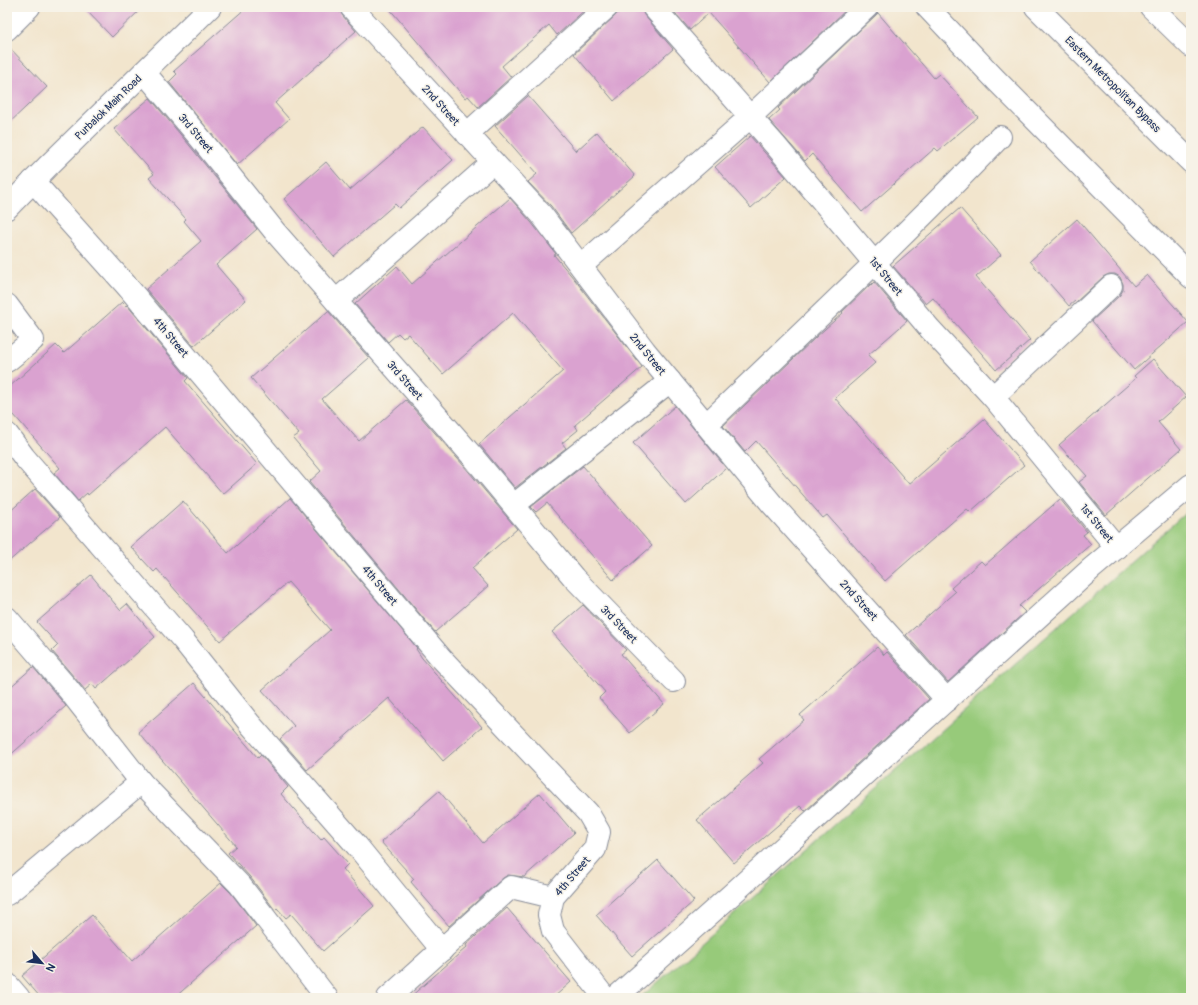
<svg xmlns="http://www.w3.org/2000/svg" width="1198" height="1005" viewBox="0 0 1198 1005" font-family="Pangolin,sans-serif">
  <rect width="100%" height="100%" fill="#f7f3e8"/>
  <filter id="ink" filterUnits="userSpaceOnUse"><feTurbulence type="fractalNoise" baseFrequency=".025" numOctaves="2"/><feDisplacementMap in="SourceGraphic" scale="8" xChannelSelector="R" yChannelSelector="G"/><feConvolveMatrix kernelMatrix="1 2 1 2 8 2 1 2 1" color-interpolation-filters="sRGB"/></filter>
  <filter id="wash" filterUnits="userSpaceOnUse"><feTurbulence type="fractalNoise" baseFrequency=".012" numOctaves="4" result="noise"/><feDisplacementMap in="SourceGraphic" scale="16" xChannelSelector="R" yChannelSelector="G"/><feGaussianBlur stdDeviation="0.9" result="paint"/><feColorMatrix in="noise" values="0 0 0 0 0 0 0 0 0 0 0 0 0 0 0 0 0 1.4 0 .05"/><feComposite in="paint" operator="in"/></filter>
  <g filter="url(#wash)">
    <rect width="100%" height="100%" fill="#f2e5cd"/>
    <path fill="#97ca7a" stroke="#597c6c" d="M 1191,508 L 1191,998 L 640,998 Z"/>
    <g id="blocks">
      <g fill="#daa2d0">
        <path d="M 83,7 L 143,7 L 112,37 Z"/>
        <path d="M 247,7 L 339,7 L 342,15 L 356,31 L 275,103 L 289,119 L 237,165 L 169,82 L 177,74 L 174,71 Z"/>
        <path d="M 388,7 L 588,7 L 557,35 L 549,25 L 502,66 L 511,77 L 478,107 L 468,96 L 465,98 Z"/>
        <path d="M 619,7 L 641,7 L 644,15 L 673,49 L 614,101 L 574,54 L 615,16 L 619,11 Z"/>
        <path d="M 670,7 L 849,7 L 770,82 L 709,13 L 690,30 Z"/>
        <path d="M 878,13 L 934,78 L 939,74 L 978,117 L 938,151 L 935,148 L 862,212 L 812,154 L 805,161 L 769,120 L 780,110 L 778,108 Z"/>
        <path d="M 7,45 L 47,87 L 7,125 Z"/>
        <path d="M 528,96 L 576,151 L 597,132 L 635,176 L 571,233 L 551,206 L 528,182 L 537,174 L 495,126 Z"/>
        <path d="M 150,98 L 190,146 L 257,229 L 216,265 L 246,300 L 194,346 L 146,289 L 201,241 L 184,221 L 186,219 L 149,178 L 154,174 L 114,129 Z"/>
        <path d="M 423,127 L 453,160 L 399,208 L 395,204 L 334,257 L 284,199 L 326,162 L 350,190 Z"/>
        <path d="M 750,136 L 786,177 L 751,208 L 715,167 Z"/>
        <path d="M 510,198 L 531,222 L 556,254 L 554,255 L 575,280 L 642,367 L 575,425 L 578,430 L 562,443 L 566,448 L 515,488 L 479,444 L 563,371 L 513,313 L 443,374 L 408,334 L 403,338 L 398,333 L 388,342 L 355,304 L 397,266 L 412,284 Z"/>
        <path d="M 960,208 L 1001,255 L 976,277 L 1030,340 L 996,370 L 933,298 L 926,304 L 893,266 Z"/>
        <path d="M 1077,219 L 1134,286 L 1147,275 L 1188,322 L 1134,370 L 1092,321 L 1120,295 L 1123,290 L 1123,284 L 1120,277 L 1115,274 L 1109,274 L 1103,277 L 1076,302 L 1075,301 L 1069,306 L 1030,261 Z"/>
        <path d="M 874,282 L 907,321 L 868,355 L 875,363 L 835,398 L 909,484 L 984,419 L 1024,465 L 970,512 L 967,509 L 885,581 L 827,515 L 823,518 L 756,441 L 745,452 L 723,426 L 816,337 L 843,313 L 842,312 L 871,284 L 871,285 Z"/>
        <path d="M 122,302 L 126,306 L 127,305 L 188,378 L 185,381 L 257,464 L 223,494 L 165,427 L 88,495 L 87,493 L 78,501 L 54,473 L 60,468 L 7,407 L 7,389 L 56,345 L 64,353 Z"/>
        <path d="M 328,311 L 369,358 L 322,399 L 359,441 L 406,400 L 464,466 L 517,529 L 472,568 L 488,586 L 435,632 L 309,482 L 321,471 L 293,438 L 299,434 L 251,378 Z"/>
        <path d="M 1153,359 L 1186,397 L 1158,422 L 1181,449 L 1106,515 L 1079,482 L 1087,476 L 1059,445 L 1136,378 L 1134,376 Z"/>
        <path d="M 675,406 L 726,468 L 686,504 L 633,443 Z"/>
        <path d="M 583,466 L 652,546 L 613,580 L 547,503 L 536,512 L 531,507 Z"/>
        <path d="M 35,489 L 60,517 L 7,563 L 7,514 Z"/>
        <path d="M 290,498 L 417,648 L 416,649 L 422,658 L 482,727 L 443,761 L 389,698 L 307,770 L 280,739 L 294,726 L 262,690 L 330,630 L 288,582 L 220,641 L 157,569 L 154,572 L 131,547 L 183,501 L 228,553 Z"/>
        <path d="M 1060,499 L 1087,532 L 1083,535 L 1091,544 L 1019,606 L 1025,612 L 948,682 L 906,635 L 955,592 L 951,588 L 981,561 L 985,565 Z"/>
        <path d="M 91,575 L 120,610 L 127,604 L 155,637 L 96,689 L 92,684 L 85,690 L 52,651 L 58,645 L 37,622 Z"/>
        <path d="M 583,605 L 626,650 L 621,654 L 664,704 L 630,733 L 599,698 L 605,692 L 552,632 Z"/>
        <path d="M 877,647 L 884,655 L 887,652 L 929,699 L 805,811 L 800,806 L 734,863 L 697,820 L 763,763 L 759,759 L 804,720 L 800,715 Z"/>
        <path d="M 33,667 L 66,706 L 7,758 L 7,690 Z"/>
        <path d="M 194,683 L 258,758 L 261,755 L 288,787 L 281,794 L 321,840 L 324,837 L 348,864 L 343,869 L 374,906 L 323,951 L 291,914 L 286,918 L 277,908 L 275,910 L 250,877 L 228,853 L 236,846 L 138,732 Z"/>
        <path d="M 439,791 L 483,843 L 540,793 L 574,833 L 524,877 L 508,875 L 503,878 L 449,926 L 411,882 L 414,879 L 381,842 Z"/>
        <path d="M 658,860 L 694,901 L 632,956 L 596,915 Z"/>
        <path d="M 221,883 L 231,893 L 256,926 L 174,998 L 41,998 L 22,976 L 92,915 L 132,961 Z"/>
        <path d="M 507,908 L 571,982 L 553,998 L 409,998 L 467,947 L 466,945 Z"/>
      </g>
    </g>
  </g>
  <g filter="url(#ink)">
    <use href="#blocks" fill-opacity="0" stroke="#868a96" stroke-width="1"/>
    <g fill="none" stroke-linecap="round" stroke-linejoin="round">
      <defs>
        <g id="minor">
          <path d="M 351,7 L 541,214 L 645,351 L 772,504 L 947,700"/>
          <path d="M 653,7 L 776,146 L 930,329 L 993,397 L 1117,548"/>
          <path d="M 927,7 L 996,80 L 1191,277"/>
          <path d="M 7,29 L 29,7"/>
          <path d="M 144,72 L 200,138 L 276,233 L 474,458 L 574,578 L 674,681"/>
          <path d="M 467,134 L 607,7"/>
          <path d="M 33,181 L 126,285 L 441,658 L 588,813 L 599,832 L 595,849 L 553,897 L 549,915 L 553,931 L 605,998"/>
          <path d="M 7,208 L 48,166 L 210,7"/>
          <path d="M 581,266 L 750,117 L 867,7"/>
          <path d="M 336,301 L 493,162"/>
          <path d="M 7,305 L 33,340 L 7,361"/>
          <path d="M 993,397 L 1111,286"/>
          <path d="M 707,424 C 806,329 905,236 1000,137"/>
          <path d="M 7,434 L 24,457 L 183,640 L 250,724 L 357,846 L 442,950"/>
          <path d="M 514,505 L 670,381"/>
          <path d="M 7,618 L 68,689 L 141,782 L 240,885 L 327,998"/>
          <path d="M 7,894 L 141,782"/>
          <path d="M 7,984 L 19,998"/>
          <path d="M 388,998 L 511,887 L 553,897"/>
          <path d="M 615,998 L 731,895 L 1091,569 L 1191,485"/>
        </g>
        <g id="major">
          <path d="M 1036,7 L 1191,162"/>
          <path d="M 1151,7 L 1191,46"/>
        </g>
      </defs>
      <use href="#minor" stroke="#868a96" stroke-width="24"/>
      <use href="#major" stroke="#868a96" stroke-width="24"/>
      <use href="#minor" stroke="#fff" stroke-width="22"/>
      <use href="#major" stroke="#fff" stroke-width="22"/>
    </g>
  </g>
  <g text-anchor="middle" stroke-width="3" stroke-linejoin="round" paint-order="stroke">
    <g font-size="11" fill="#1b2f5e" stroke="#f7f3e8">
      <text transform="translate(1113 84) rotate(45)" y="4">Eastern Metropolitan Bypass</text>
      <text transform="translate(441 105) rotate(48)" y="4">2nd Street</text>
      <text transform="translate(108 107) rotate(-44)" y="4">Purbalok Main Road</text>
      <text transform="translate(196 133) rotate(50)" y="4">3rd Street</text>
      <text transform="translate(886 276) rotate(51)" y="4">1st Street</text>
      <text transform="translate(171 337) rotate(50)" y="4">4th Street</text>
      <text transform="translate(648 354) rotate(51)" y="4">2nd Street</text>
      <text transform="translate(405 380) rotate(49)" y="4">3rd Street</text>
      <text transform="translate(1097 523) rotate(51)" y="4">1st Street</text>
      <text transform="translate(380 585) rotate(50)" y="4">4th Street</text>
      <text transform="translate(859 600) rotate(48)" y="4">2nd Street</text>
      <text transform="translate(619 624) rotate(46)" y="4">3rd Street</text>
      <text transform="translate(572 876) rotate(-49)" y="4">4th Street</text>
    </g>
  </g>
  <rect width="1198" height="1005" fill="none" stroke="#f7f3e8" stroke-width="24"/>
  <g transform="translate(42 963) rotate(118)" stroke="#f7f3e8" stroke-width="3" paint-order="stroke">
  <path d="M0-3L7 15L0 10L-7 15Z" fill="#1b2f5e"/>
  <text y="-6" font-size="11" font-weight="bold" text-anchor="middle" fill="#1b2f5e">N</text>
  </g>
</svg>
